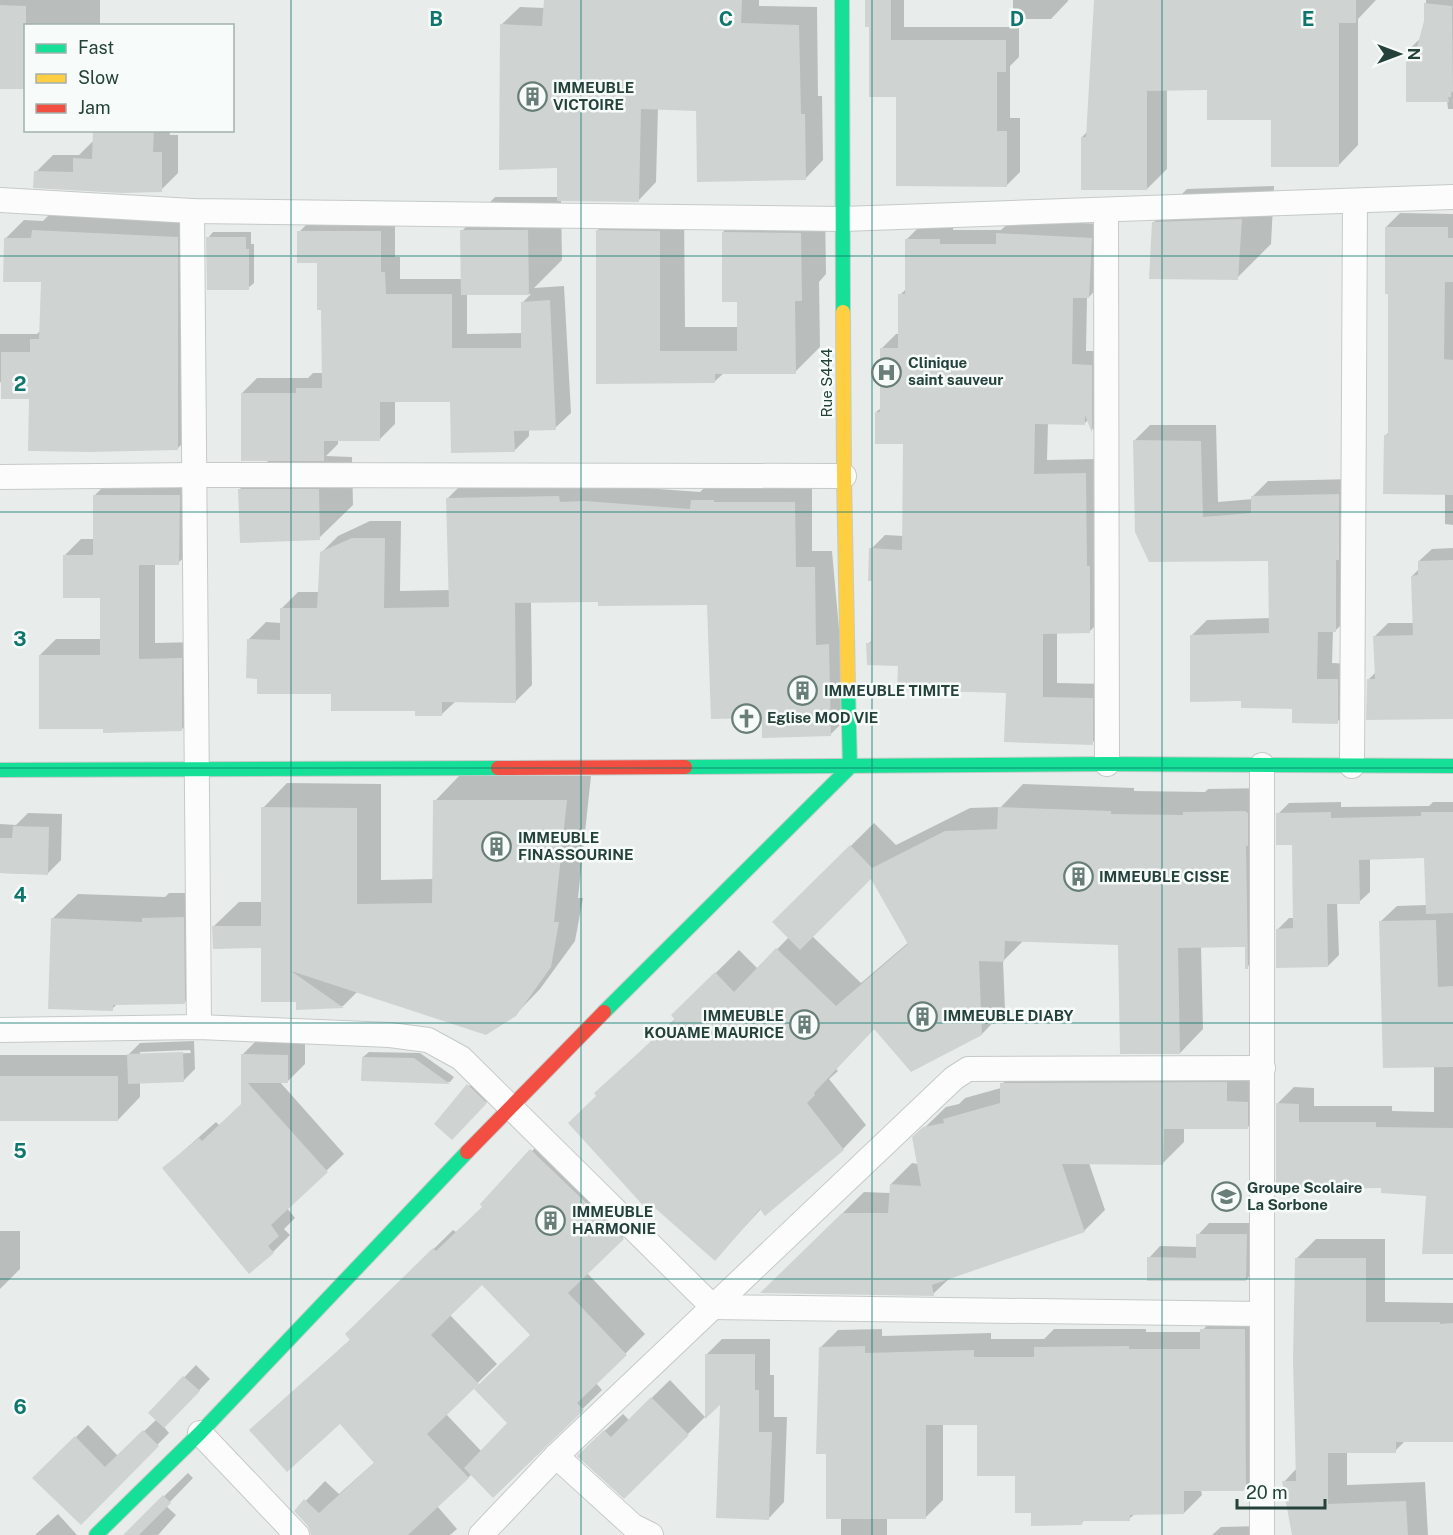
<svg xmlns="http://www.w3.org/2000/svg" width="1453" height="1535" viewBox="0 0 1453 1535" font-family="'Public Sans',sans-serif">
  <rect width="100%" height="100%" fill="#e8edeb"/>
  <g fill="#0003" fill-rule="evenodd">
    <path d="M 0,0 L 100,0 L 100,26 L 26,26 L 0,87 Z"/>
    <path d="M 545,0 L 759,0 L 759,6 L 817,7 L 818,96 L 822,96 L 823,160 L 805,179 L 697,109 L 658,108 L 656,182 L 638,201 L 561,200 L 562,260 L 534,288 L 564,286 L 571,413 L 555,428 L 529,429 L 529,436 L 514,451 L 452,400 L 395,401 L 395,424 L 379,440 L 338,440 L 338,444 L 326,456 L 352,457 L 353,505 L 319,538 L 239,490 L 270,459 L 242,393 L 257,378 L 308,378 L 313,373 L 323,373 L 322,309 L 318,261 L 299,232 L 314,217 L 395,216 L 395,257 L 400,257 L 400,279 L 462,279 L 462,231 L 495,197 L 558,197 L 558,166 L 501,25 L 520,7 L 545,8 ZM 467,294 L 531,294 L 522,303 L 523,333 L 467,334 Z"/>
    <path d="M 866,0 L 904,0 L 904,27 L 1019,27 L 1019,57 L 1010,66 L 1010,118 L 1020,118 L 1020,172 L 1007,185 L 898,96 L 870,25 Z"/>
    <path d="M 1013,0 L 1068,0 L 1068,1 L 1051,19 L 1013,19 Z"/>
    <path d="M 1096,0 L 1376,0 L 1358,19 L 1358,145 L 1338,166 L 1273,118 L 1209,89 L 1167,89 L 1167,169 L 1147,189 L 1082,137 L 1088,131 Z"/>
    <path d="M 1426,0 L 1453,0 L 1453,109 L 1448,109 L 1447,100 L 1407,51 L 1421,38 L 1425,21 Z"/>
    <path d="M 95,130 L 169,130 L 170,135 L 178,135 L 178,173 L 161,190 L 36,172 L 53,155 L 79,155 L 92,142 L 94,142 Z"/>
    <path d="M 1274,186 L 1271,244 L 1237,278 L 1153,223 L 1187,189 Z"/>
    <path d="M 622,206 L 684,207 L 685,327 L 738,327 L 738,300 L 723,232 L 748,207 L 825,208 L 826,274 L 819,282 L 820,347 L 795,372 L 724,373 L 714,382 L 598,382 L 597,231 Z"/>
    <path d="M 51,213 L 195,220 L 195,431 L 177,449 L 30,397 L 0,382 L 0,334 L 37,334 L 41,330 L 42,281 L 6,238 L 24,220 L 43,221 Z"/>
    <path d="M 1400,213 L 1453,214 L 1453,525 L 1445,524 L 1445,493 L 1385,436 L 1389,432 L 1390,293 L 1386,227 Z"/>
    <path d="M 1012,220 L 1105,224 L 1103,282 L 1089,297 L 1087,297 L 1086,351 L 1106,351 L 1106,417 L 1093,430 L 1088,420 L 1084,424 L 1048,423 L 1047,460 L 1099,459 L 1104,617 L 1089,632 L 1057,632 L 1057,683 L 1106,684 L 1106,729 L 1092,743 L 1007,691 L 899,664 L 868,644 L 873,639 L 874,580 L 871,549 L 885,535 L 904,536 L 905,443 L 876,412 L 882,407 L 882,348 L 896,334 L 899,334 L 900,295 L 907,288 L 906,240 L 920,226 L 953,226 L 953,230 L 1001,230 Z"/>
    <path d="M 213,232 L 251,232 L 251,244 L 254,244 L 254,283 L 248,288 L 208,238 Z"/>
    <path d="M 1150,425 L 1216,425 L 1218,502 L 1253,499 L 1253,496 L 1268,481 L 1354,479 L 1351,615 L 1335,631 L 1333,631 L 1332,663 L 1353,664 L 1353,706 L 1337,722 L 1294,708 L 1243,699 L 1191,636 L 1207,620 L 1270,618 L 1270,560 L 1150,561 L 1134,441 Z"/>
    <path d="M 110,480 L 196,480 L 195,547 L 178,563 L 155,563 L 155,643 L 197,642 L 198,713 L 182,729 L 40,655 L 56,639 L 102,639 L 102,596 L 65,555 L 81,539 L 94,539 L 94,496 Z"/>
    <path d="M 465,481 L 603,485 L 700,492 L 709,483 L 812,485 L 812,551 L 832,551 L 847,718 L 830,735 L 764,716 L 708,604 L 600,600 L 531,601 L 532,685 L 515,702 L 456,701 L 442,714 L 258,677 L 249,639 L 266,622 L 281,623 L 281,609 L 298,592 L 319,592 L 321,553 L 338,536 L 370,521 L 401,521 L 400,591 L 450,590 L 448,498 Z"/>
    <path d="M 1453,548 L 1453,718 L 1368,680 L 1376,672 L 1375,636 L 1388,623 L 1414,623 L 1412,576 L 1419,569 L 1419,561 L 1432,549 Z"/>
    <path d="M 459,776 L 591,776 L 578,898 L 583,898 L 575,941 L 540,989 L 515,1015 L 358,991 L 343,1006 L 297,1008 L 297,1001 L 263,947 L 214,926 L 239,902 L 263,902 L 263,808 L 287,783 L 381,784 L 381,880 L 434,879 L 435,801 Z"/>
    <path d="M 1023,784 L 1134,788 L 1134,791 L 1205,792 L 1208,789 L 1269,788 L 1271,944 L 1247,967 L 1246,946 L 1201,946 L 1203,1029 L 1180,1053 L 1120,944 L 1024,940 L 1003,961 L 1005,1010 L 982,1034 L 875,1028 L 836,1069 L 838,1071 L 829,1079 L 866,1125 L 843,1149 L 761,1209 L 715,1259 L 596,1093 L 676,1018 L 673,1015 L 739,950 L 758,969 L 789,937 L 774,922 L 874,823 L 896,845 L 970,808 L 1001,807 ZM 871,877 L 909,942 L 861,983 L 812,936 Z"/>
    <path d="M 1341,802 L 1341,807 L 1429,806 L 1433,802 L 1453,802 L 1453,1253 L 1427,1194 L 1383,1187 L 1278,1188 L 1278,1103 L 1294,1087 L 1314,1088 L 1314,1106 L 1392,1106 L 1392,1111 L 1434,1112 L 1434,1066 L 1380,922 L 1397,906 L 1427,905 L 1425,857 L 1370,858 L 1370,892 L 1359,902 L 1337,903 L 1339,955 L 1328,966 L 1278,929 L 1289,918 L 1295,918 L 1294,843 L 1278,814 L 1289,803 Z"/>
    <path d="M 28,813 L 62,814 L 61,860 L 47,874 L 0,873 L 0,824 L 16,825 Z"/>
    <path d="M 169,893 L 209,893 L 209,978 L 184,1003 L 118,1003 L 112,1009 L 52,919 L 78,894 L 165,897 Z"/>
    <path d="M 260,1037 L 305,1038 L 305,1064 L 288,1081 L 279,1081 L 344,1154 L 287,1208 L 295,1218 L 284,1229 L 290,1235 L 273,1252 L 164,1168 L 216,1122 L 219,1125 L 243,1104 L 243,1054 Z"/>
    <path d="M 194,1041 L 195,1069 L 183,1081 L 140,1082 L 140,1097 L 118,1120 L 0,1120 L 0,1055 L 128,1055 L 140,1043 ZM 190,1050 L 191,1053 L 140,1055 L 140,1052 Z"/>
    <path d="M 369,1052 L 420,1053 L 454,1077 L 450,1082 L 363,1080 L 363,1057 Z"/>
    <path d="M 1248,1062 L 1248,1080 L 1268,1081 L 1268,1106 L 1247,1128 L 1184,1127 L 1184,1142 L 1163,1163 L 1089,1163 L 1105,1210 L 1084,1231 L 951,1277 L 933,1294 L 763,1292 L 864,1192 L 890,1193 L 891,1184 L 912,1163 L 918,1164 L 914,1138 L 946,1107 L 959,1104 L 965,1098 L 1001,1088 L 1002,1084 L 1023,1063 Z"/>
    <path d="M 480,1074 L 497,1091 L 463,1126 L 436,1124 Z"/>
    <path d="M 551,1131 L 642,1219 L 587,1273 L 645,1334 L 596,1383 L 602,1390 L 493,1496 L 472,1474 L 437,1506 L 457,1529 L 450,1535 L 313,1535 L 309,1525 L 296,1511 L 325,1481 L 339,1494 L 375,1462 L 340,1422 L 271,1411 L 351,1339 L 347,1334 L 453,1230 L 456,1232 L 484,1206 L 482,1204 ZM 482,1283 L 531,1335 L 509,1423 L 482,1452 L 446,1414 L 497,1364 L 450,1315 Z"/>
    <path d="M 1209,1223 L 1257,1223 L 1257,1268 L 1246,1280 L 1149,1258 L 1160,1246 L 1198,1247 L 1198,1235 Z"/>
    <path d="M 0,1231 L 20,1231 L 20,1269 L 0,1289 Z"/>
    <path d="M 1316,1239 L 1385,1239 L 1385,1302 L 1453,1303 L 1453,1441 L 1405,1441 L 1395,1451 L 1347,1451 L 1347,1485 L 1425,1482 L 1428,1535 L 1293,1535 L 1284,1482 L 1297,1468 L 1296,1259 Z"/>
    <path d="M 1219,1312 L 1262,1312 L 1263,1472 L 1245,1490 L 1201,1490 L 1202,1495 L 1184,1513 L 1136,1513 L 1129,1519 L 1085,1519 L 1081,1524 L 1032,1511 L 1016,1475 L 979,1424 L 943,1424 L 943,1500 L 925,1518 L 887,1518 L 887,1535 L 841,1535 L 841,1518 L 827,1452 L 820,1348 L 838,1330 L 882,1329 L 882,1336 L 991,1333 L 991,1339 L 1044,1339 L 1054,1329 L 1146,1329 L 1146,1332 L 1201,1332 Z"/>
    <path d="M 722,1339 L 770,1339 L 770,1375 L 774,1375 L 774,1417 L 787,1417 L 784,1502 L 769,1518 L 722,1401 L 706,1355 Z"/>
    <path d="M 196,1365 L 210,1379 L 164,1427 L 169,1433 L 81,1522 L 35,1478 L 88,1425 L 118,1456 L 157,1419 L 150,1413 Z"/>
    <path d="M 670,1380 L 705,1417 L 624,1497 L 597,1438 L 623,1414 L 629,1420 Z"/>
    <path d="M 188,1473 L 193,1478 L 166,1506 L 176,1515 L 158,1535 L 124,1535 Z"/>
    <path d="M 58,1514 L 77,1535 L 35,1535 Z"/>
    <path d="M 1262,1526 L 1262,1535 L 1212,1535 L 1221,1527 Z"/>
  </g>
  <g fill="#cfd4d2">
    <path d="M 544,0 L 742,0 L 741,23 L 799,25 L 801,114 L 805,114 L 806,180 L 697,182 L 696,111 L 641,109 L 639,202 L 557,201 L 557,168 L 499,170 L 500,24 L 542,26 Z"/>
    <path d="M 865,0 L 891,0 L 891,40 L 1006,40 L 1006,72 L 997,72 L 997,131 L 1007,131 L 1007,187 L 896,186 L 896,97 L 869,97 L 869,27 L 865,27 Z"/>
    <path d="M 1094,0 L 1356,0 L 1356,23 L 1339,23 L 1339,167 L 1271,167 L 1271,120 L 1207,120 L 1207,90 L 1147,91 L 1147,190 L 1081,190 L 1081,137 L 1086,137 Z"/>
    <path d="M 1424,3 L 1452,6 L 1453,92 L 1451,92 L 1451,97 L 1448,97 L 1449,102 L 1406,102 L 1406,51 L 1416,51 L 1424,21 Z"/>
    <path d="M 0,5 L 26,6 L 26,89 L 0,89 Z"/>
    <path d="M 93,130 L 154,130 L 153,152 L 162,152 L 162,192 L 121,193 L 33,188 L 34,171 L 73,172 L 73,158 L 92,159 Z"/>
    <path d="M 1242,219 L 1238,280 L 1149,279 L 1152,222 Z"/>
    <path d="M 1385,227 L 1448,227 L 1448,238 L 1453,238 L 1453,282 L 1445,282 L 1444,359 L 1453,360 L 1453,495 L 1383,494 L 1384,435 L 1388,435 L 1388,294 L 1385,294 Z"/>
    <path d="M 32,230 L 178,237 L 178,450 L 90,452 L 28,451 L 29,399 L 1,399 L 1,352 L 30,352 L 30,339 L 39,339 L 41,282 L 3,282 L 4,238 L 31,238 Z"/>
    <path d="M 460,230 L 528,230 L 529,295 L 461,295 Z"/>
    <path d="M 596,230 L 660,231 L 660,351 L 737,351 L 737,302 L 722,302 L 722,232 L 801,233 L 802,301 L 795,301 L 796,374 L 715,374 L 715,383 L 596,384 Z"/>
    <path d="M 297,231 L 381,231 L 381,272 L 385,272 L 386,294 L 452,294 L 452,348 L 521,348 L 521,302 L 550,300 L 556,430 L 514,431 L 515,452 L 451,453 L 450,402 L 380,402 L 380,441 L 324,441 L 324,461 L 241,461 L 241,393 L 296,393 L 296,388 L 322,388 L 321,310 L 317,310 L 317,263 L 297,263 Z"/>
    <path d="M 996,233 L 1092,238 L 1089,298 L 1073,298 L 1072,364 L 1092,365 L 1092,433 L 1085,415 L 1085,425 L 1035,424 L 1034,474 L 1086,473 L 1087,566 L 1090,566 L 1090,633 L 1043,634 L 1043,697 L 1093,698 L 1093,745 L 1004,742 L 1006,693 L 897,690 L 898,666 L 867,665 L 866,643 L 871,643 L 872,581 L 868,581 L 869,548 L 902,550 L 903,444 L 875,444 L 875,412 L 880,412 L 880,348 L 898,348 L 898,294 L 905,294 L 905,239 L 940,239 L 940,244 L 996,244 Z"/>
    <path d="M 206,237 L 246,237 L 246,249 L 249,249 L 249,290 L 207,290 Z"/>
    <path d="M 1133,440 L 1201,441 L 1203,517 L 1251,513 L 1251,496 L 1339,494 L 1339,560 L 1336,560 L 1336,632 L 1318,632 L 1317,679 L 1338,679 L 1338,724 L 1292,723 L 1292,709 L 1241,708 L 1241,701 L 1190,702 L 1190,635 L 1269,633 L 1268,561 L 1149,562 L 1135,532 Z"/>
    <path d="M 238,489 L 319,489 L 320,540 L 240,543 Z"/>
    <path d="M 93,495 L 180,495 L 179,565 L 139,565 L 139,659 L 182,658 L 182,731 L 103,733 L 103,729 L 39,729 L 39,655 L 100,655 L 100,598 L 63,598 L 63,555 L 93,555 Z"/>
    <path d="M 559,496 L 560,502 L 585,501 L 690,509 L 691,500 L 714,500 L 714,502 L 795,502 L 796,567 L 815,567 L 816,645 L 829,644 L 831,736 L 762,738 L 762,718 L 711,719 L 707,605 L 598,606 L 598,602 L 515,603 L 516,703 L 442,702 L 442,716 L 415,716 L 415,711 L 331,711 L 331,694 L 257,694 L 257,679 L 246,678 L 247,639 L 280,640 L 280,608 L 317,608 L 320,552 L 352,538 L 385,538 L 384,608 L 449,607 L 446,498 Z"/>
    <path d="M 1453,560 L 1453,719 L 1366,720 L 1367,679 L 1375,679 L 1373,636 L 1413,635 L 1411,576 L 1418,575 L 1418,561 Z"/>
    <path d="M 433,800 L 567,800 L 554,922 L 559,922 L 551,967 L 516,1016 L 486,1035 L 291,971 L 344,1008 L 296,1010 L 296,1002 L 261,1002 L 261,948 L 213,949 L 212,926 L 261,926 L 261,807 L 357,808 L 357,904 L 432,903 Z"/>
    <path d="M 998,807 L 1111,811 L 1111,814 L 1183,815 L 1183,812 L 1245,811 L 1248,813 L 1248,846 L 1246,846 L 1248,969 L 1245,969 L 1245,947 L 1178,948 L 1180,1054 L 1120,1054 L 1118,945 L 1005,941 L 1004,962 L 979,961 L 982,1035 L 911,1072 L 874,1029 L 814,1093 L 815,1095 L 807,1103 L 844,1150 L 765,1216 L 760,1209 L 715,1261 L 655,1208 L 650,1213 L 568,1123 L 596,1096 L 594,1093 L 675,1020 L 671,1015 L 715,972 L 734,992 L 776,948 L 836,1006 L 908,944 L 871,879 L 800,950 L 772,922 L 850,845 L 872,868 L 945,831 L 997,829 Z"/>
    <path d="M 1331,812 L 1331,818 L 1421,816 L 1421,812 L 1453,812 L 1453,913 L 1426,914 L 1424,858 L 1359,860 L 1360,904 L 1327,904 L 1328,967 L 1276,968 L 1276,929 L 1293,928 L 1292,845 L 1276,845 L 1276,813 Z"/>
    <path d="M 13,826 L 49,827 L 48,875 L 0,873 L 0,838 L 12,838 Z"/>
    <path d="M 184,917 L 185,1004 L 113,1005 L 113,1011 L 48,1009 L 51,918 L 142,922 L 142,918 Z"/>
    <path d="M 1436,920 L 1438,987 L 1453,986 L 1453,1067 L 1383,1068 L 1379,921 Z"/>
    <path d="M 183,1052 L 184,1082 L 128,1084 L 127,1054 Z"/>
    <path d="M 241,1054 L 288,1055 L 288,1083 L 248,1083 L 328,1172 L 271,1225 L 279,1236 L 268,1246 L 274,1253 L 249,1274 L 162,1168 L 199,1138 L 202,1141 L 241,1104 Z"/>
    <path d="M 362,1057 L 414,1058 L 450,1084 L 361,1081 Z"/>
    <rect x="0" y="1076" width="118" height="45"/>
    <path d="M 1227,1082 L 1227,1101 L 1248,1102 L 1248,1129 L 1164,1129 L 1163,1165 L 1062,1164 L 1085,1232 L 932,1285 L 934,1296 L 760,1293 L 842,1213 L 888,1213 L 890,1184 L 921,1186 L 912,1137 L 923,1127 L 944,1123 L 943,1119 L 1000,1103 L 1000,1083 Z"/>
    <path d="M 467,1084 L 487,1103 L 452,1140 L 434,1124 Z"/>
    <path d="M 1276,1103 L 1299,1104 L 1299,1122 L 1376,1122 L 1376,1127 L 1453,1128 L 1453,1254 L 1422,1254 L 1426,1196 L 1381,1193 L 1381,1188 L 1276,1190 Z"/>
    <path d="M 530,1149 L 624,1239 L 568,1293 L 627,1355 L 577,1403 L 584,1410 L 493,1498 L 464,1468 L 507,1423 L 474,1389 L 530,1335 L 482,1285 L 431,1335 L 479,1384 L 427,1434 L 469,1478 L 408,1535 L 311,1535 L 308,1526 L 294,1511 L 304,1499 L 319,1513 L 374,1463 L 340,1424 L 287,1472 L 249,1430 L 350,1340 L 345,1334 L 433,1248 L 436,1251 L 482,1207 L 480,1204 Z"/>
    <path d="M 1196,1234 L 1247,1234 L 1246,1281 L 1147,1281 L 1147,1257 L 1196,1258 Z"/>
    <path d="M 1295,1258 L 1366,1258 L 1366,1322 L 1440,1322 L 1440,1324 L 1453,1323 L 1453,1442 L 1396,1442 L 1396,1453 L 1328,1453 L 1328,1504 L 1406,1501 L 1408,1535 L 1292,1535 L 1282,1481 L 1296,1481 L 1293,1360 Z"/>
    <path d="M 1200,1329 L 1245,1329 L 1246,1491 L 1184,1491 L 1184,1514 L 1130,1515 L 1130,1521 L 1082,1521 L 1082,1525 L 1031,1526 L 1031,1513 L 1015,1513 L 1015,1476 L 977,1476 L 977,1425 L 926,1425 L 926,1519 L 826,1519 L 826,1454 L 816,1454 L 819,1347 L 865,1346 L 865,1353 L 974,1350 L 974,1357 L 1034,1357 L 1034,1347 L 1129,1346 L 1129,1349 L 1200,1349 Z"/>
    <path d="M 705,1354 L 755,1354 L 755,1390 L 759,1390 L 759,1432 L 772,1432 L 769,1520 L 716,1518 L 720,1405 L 705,1419 Z"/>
    <path d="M 183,1376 L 200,1391 L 164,1428 L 148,1413 Z"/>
    <path d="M 651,1397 L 689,1435 L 624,1499 L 577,1456 L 604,1430 L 611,1437 Z"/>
    <path d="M 143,1430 L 159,1446 L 81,1525 L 32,1478 L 75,1436 L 105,1467 Z"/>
    <path d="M 163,1495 L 171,1503 L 139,1535 L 123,1535 Z"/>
  </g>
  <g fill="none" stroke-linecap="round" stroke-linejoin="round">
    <defs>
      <g id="street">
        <path d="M 0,200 L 192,211 L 843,219 L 1453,197"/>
        <path d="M 192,211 L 199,1027"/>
        <path d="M 1106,211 L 1107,764"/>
        <path d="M 0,477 L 196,475 L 844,476"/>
        <path d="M 1352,766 L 1355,201"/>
        <path d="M 0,1030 L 199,1027 L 390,1035 L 428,1040 L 461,1058 L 713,1307 L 1261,1314"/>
        <path d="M 200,1433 L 297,1535"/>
        <path d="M 556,1456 L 633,1526 L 651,1535"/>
        <path d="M 481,1535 L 556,1456 L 954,1078 L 968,1069 L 1263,1068"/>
        <path d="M 1262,1535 L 1262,765"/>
      </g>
      <g id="fast">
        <path d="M 842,0 L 843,312"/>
        <path d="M 685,767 L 1107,764 L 1453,766"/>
        <path d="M 0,770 L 498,768"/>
        <path d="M 604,1012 L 850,767 L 848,688"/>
        <path d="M 96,1535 L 200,1433 L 467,1152"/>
      </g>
      <path id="slow" d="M 843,312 L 844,476 L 848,688"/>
      <g id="jam">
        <path d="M 498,768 L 685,767"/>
        <path d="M 467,1152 L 604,1012"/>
      </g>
    </defs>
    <use href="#street" stroke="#c5cac8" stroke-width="26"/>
    <use href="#fast" stroke="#c3cbc8" stroke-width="16"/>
    <use href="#slow" stroke="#c3cbc8" stroke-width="16"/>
    <use href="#jam" stroke="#c3cbc8" stroke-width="16"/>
    <use href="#street" stroke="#fcfcfc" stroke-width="24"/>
    <use href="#fast" stroke="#16e098" stroke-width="14"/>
    <use href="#slow" stroke="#ffcf43" stroke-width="14"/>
    <use href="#jam" stroke="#f24e42" stroke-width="14"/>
  </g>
  <path fill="none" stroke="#0f766e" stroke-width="1.5" stroke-opacity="0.55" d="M 291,0 L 291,1535M 581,0 L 581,1535M 872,0 L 872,1535M 1162,0 L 1162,1535M 0,256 L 1453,256M 0,512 L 1453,512M 0,768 L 1453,768M 0,1023 L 1453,1023M 0,1279 L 1453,1279"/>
  <defs>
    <symbol id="building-ring" viewBox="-11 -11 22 22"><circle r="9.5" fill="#f7fbf9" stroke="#697e78" stroke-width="1.5"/><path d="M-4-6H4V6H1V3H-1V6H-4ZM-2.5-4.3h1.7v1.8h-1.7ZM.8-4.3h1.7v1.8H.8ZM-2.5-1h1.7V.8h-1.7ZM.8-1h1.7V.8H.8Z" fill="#697e78"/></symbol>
    <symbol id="hospital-ring" viewBox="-11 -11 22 22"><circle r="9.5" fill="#f7fbf9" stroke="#697e78" stroke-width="1.5"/><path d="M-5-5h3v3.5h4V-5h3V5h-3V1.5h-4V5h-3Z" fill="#697e78"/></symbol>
    <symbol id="church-ring" viewBox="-11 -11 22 22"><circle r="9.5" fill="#f7fbf9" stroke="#697e78" stroke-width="1.5"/><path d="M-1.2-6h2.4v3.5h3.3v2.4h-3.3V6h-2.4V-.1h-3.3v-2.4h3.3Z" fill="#697e78"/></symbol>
    <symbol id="school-ring" viewBox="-11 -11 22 22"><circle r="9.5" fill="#f7fbf9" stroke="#697e78" stroke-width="1.5"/><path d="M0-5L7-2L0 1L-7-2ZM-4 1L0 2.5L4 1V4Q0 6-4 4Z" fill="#697e78"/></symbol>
  </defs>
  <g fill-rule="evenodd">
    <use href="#building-ring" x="516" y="80" width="33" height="33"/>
    <use href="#hospital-ring" x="870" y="356" width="33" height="33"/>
    <use href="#building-ring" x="786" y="674" width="33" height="33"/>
    <use href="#church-ring" x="730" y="702" width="33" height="33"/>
    <use href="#building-ring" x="480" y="830" width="33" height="33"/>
    <use href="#building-ring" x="1062" y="860" width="33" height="33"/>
    <use href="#building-ring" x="906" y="1000" width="33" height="33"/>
    <use href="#building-ring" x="788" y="1008" width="33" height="33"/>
    <use href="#school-ring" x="1210" y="1180" width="33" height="33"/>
    <use href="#building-ring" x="534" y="1204" width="33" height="33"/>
  </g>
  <g text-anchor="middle" stroke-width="5" stroke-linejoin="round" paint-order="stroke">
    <g font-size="15" font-weight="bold" fill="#24423a" stroke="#f7fbf9" text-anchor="start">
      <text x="553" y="93">IMMEUBLE<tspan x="553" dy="17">VICTOIRE</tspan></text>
      <text x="908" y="368">Clinique<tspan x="908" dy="17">saint sauveur</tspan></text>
      <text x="824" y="696">IMMEUBLE TIMITE</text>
      <text x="767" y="723">Eglise MOD VIE</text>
      <text x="518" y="843">IMMEUBLE<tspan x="518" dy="17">FINASSOURINE</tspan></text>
      <text x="1099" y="882">IMMEUBLE CISSE</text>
      <text x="784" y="1021" text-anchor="end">IMMEUBLE<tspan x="784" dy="17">KOUAME MAURICE</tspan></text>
      <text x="943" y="1021">IMMEUBLE DIABY</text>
      <text x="1247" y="1193">Groupe Scolaire<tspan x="1247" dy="17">La Sorbone</tspan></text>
      <text x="572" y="1217">IMMEUBLE<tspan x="572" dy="17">HARMONIE</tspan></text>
    </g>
    <g font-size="15" fill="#24423a" stroke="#f7fbf9">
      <text transform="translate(827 383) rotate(-90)" y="5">Rue S444</text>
    </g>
  </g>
  <g font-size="20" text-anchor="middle" font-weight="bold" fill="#0f766e" stroke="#f7fbf9" stroke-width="5" stroke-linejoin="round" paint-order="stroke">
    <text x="436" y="26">B</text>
    <text x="726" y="26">C</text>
    <text x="1017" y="26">D</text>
    <text x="1308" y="26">E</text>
    <text x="20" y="391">2</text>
    <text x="20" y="646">3</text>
    <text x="20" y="902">4</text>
    <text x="20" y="1158">5</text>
    <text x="20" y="1414">6</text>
  </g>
  <rect x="24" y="24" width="210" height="108" fill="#f7fbf9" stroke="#a3b1ad" stroke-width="1.5"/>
  <rect x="36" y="44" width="30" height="9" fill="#16e098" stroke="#a3b1ad" stroke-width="1.5"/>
  <text x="78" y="54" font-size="18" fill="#24423a">Fast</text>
  <rect x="36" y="74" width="30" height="9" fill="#ffcf43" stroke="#a3b1ad" stroke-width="1.5"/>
  <text x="78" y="84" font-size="18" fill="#24423a">Slow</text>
  <rect x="36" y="104" width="30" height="9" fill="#f24e42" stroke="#a3b1ad" stroke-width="1.5"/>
  <text x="78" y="114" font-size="18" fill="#24423a">Jam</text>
  <g transform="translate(1399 54) rotate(90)" stroke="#f7fbf9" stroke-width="4.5" paint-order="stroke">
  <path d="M0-4.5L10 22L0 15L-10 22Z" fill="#24423a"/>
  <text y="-9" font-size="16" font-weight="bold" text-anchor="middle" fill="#24423a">N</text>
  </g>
  <path d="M1237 1499v9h88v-9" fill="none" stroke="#24423a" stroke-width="3"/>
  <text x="1246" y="1499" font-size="18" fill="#24423a" stroke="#f7fbf9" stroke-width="4.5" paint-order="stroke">20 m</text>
</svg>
